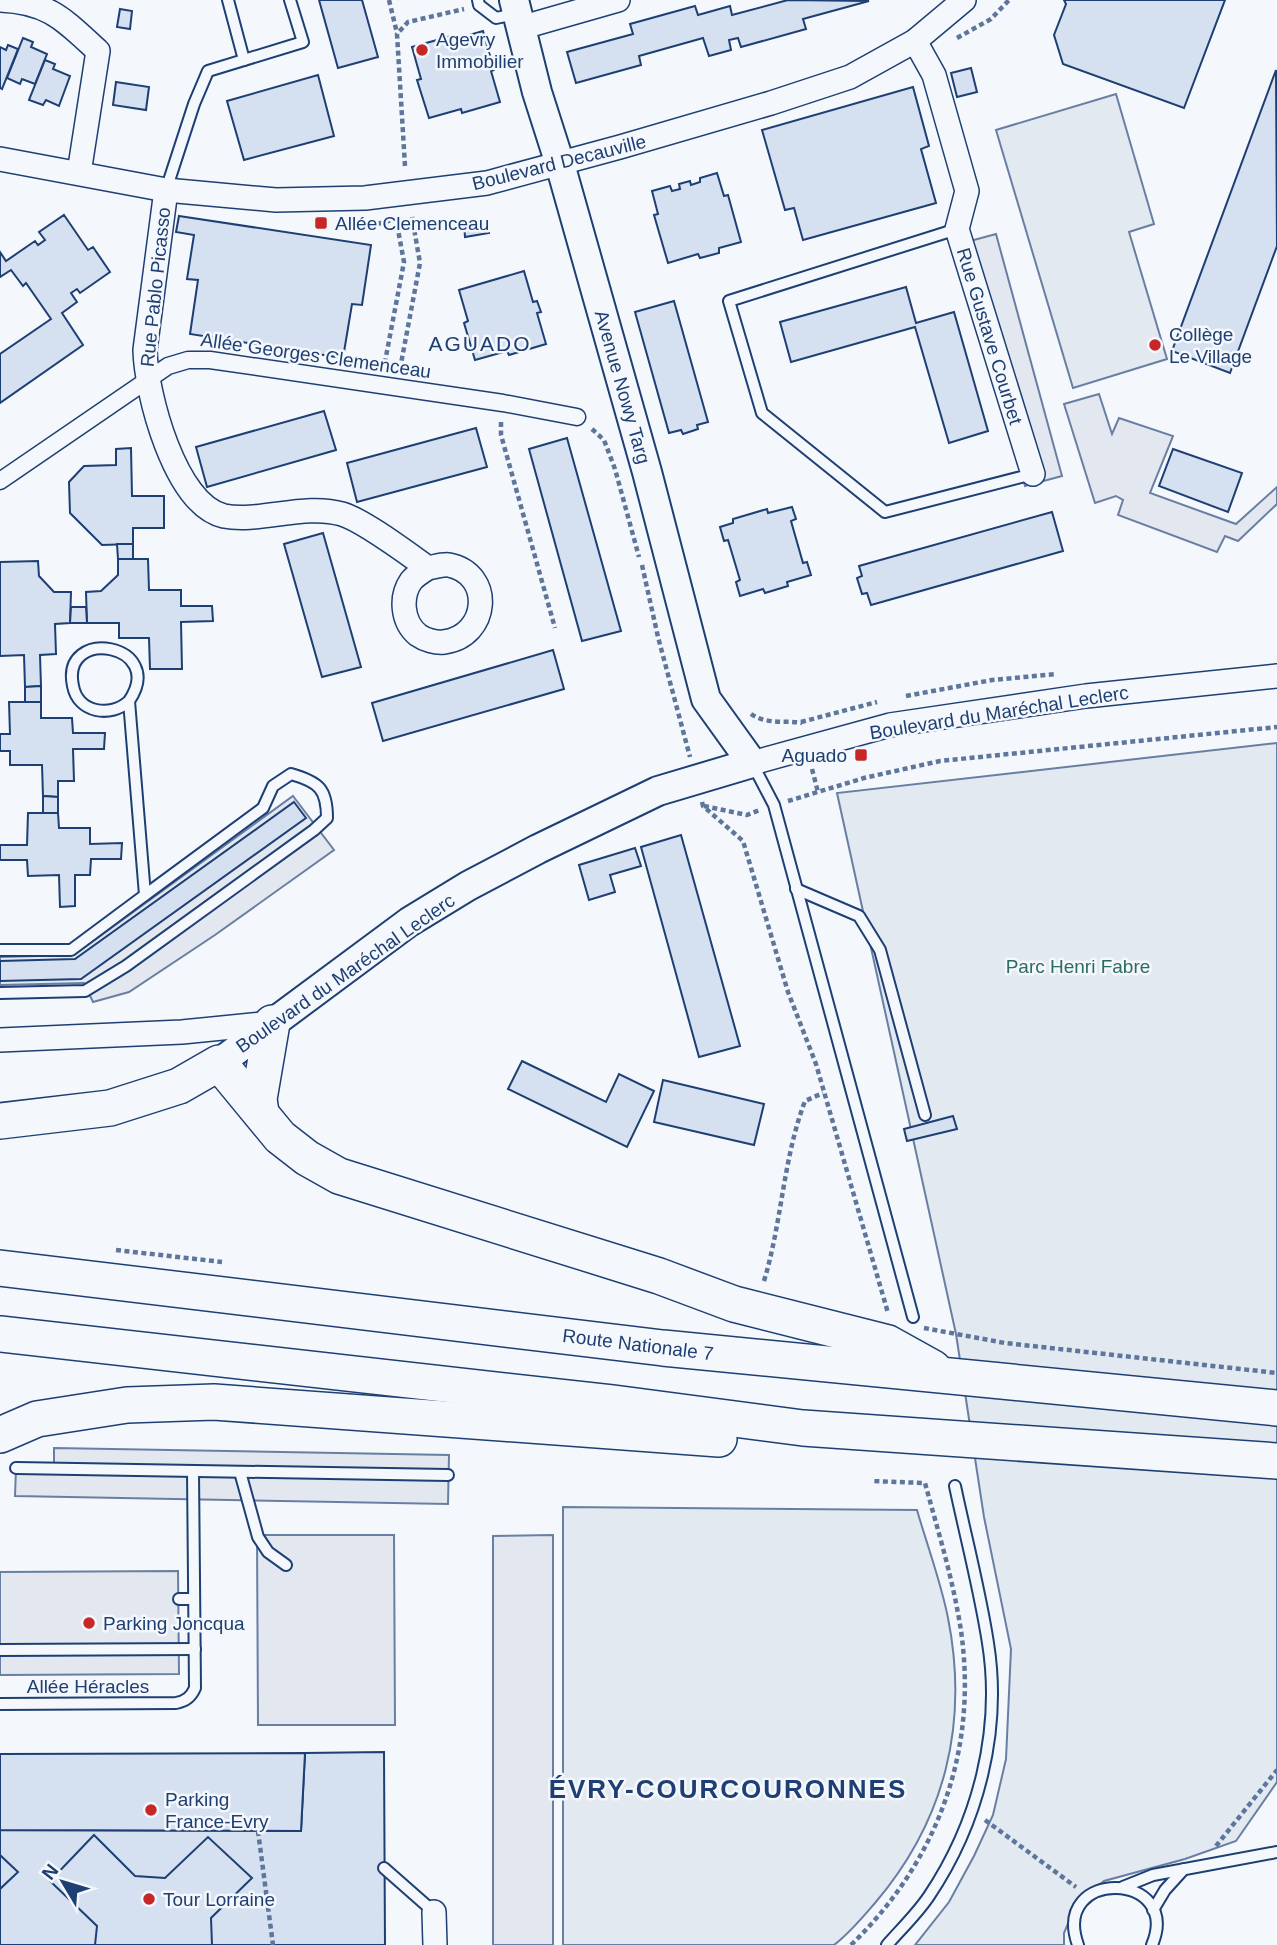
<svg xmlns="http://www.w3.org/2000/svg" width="1277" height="1945" viewBox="0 0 1277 1945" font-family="Arial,sans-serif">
  <rect width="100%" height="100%" fill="#f4f7fb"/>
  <g fill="#e3e9f0" stroke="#687fa3" stroke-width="2">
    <path d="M 1116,94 L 1154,224 L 1129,232 L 1167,359 L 1073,388 L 996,130 Z"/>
    <path d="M 1277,743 L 1277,1782 L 1236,1841 L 1185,1859 L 1104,1881 L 1076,1905 L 1064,1933 L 1064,1945 L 915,1945 L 949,1902 L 974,1856 L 993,1815 L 1006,1759 L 1011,1649 L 984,1517 L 956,1334 L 837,793 Z"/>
    <path d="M 563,1507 L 917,1510 C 927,1545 941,1582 948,1618 C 969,1724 945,1821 875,1903 C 862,1918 850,1933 834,1945 L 563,1945 Z"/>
  </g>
  <g fill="#e3e8f0" stroke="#687fa3" stroke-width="2">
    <path d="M 996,234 L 1062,476 L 1025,486 L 959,244 Z"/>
    <path d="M 1099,394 L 1112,434 L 1119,418 L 1173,436 L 1150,493 L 1236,524 L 1277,487 L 1277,504 L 1238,541 L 1225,536 L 1217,552 L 1118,515 L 1123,500 L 1116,496 L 1095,503 L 1064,404 Z"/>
    <path d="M 293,796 L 334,850 L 215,935 L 129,992 L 93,1002 L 84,983 L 0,985 L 0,957 L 74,955 Z"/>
    <path d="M 54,1448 L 449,1455 L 448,1504 L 15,1496 L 16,1468 L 54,1469 Z"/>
    <path d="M 257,1535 L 394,1535 L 395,1725 L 258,1725 Z"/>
    <path d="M 553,1535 L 553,1945 L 493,1945 L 493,1536 Z"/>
    <path d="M 178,1571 L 179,1674 L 0,1675 L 0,1572 Z"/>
  </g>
  <g fill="#d5e0f0" stroke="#1d3f73" stroke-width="2">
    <path d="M 319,0 L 362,0 L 378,57 L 338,68 Z"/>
    <path d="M 788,0 L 869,1 L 803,19 L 806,29 L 741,47 L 738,38 L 729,40 L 731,50 L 709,56 L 703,38 L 639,56 L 641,65 L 576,83 L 567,52 L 633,34 L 630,24 L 695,6 L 698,15 L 730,6 L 732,15 Z"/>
    <path d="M 1064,0 L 1225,0 L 1184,108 L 1063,64 L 1054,35 L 1066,4 Z"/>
    <path d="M 120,9 L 132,11 L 130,29 L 117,27 Z"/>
    <path d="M 483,31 L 494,70 L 491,71 L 500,102 L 462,113 L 461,109 L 429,118 L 417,80 L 421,79 L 412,47 L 451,36 L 452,40 Z"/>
    <path d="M 23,38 L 33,42 L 31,47 L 47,54 L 35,84 L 22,79 L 20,84 L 7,78 Z"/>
    <path d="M 8,45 L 18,49 L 2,89 L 0,88 L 0,47 L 6,50 Z"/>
    <path d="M 45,60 L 55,64 L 53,69 L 70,76 L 59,106 L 46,100 L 43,105 L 29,100 Z"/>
    <path d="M 971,68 L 977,92 L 957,97 L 951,73 Z"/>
    <path d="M 1276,70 L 1277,246 L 1230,373 L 1172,351 Z"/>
    <path d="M 318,75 L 334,136 L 244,160 L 227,101 Z"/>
    <path d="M 116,82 L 149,87 L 146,110 L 113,105 Z"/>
    <path d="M 913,87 L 929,146 L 921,149 L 936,203 L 803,240 L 794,208 L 785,210 L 762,130 Z"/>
    <path d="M 717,173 L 724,196 L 728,195 L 741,242 L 719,248 L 719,253 L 700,258 L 698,254 L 668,263 L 654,215 L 658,214 L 652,191 L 670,186 L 672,191 L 680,189 L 679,184 L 690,181 L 691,185 L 700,182 L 700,178 Z"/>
    <path d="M 64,215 L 88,250 L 93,247 L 110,272 L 80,293 L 77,289 L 71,293 L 77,302 L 62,313 L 83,345 L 0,403 L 0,354 L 51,319 L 26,283 L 23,286 L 11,270 L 0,277 L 0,252 L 6,261 L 35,241 L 38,245 L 45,240 L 39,232 Z"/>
    <path d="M 179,216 L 371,245 L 362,305 L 352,304 L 343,358 L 190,334 L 198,280 L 187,279 L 194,235 L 176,232 Z"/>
    <path d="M 487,221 L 489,233 L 465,237 L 464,224 Z"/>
    <path d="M 524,271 L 533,302 L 537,301 L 541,312 L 537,313 L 546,344 L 509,355 L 507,351 L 475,360 L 464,323 L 468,321 L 459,290 Z"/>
    <path d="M 906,287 L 916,323 L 954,312 L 988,431 L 949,443 L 915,327 L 791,362 L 780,322 Z"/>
    <path d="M 674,301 L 708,422 L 697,425 L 698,429 L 683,434 L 681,430 L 669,433 L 635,312 Z"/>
    <path d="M 324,411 L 336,450 L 207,487 L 196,447 Z"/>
    <path d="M 476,428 L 487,467 L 357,502 L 347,463 Z"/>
    <path d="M 567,438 L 621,631 L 582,641 L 529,449 Z"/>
    <path d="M 131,448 L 132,496 L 164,496 L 164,528 L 133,528 L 133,544 L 102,545 L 70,513 L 69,482 L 84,466 L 116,465 L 116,449 Z"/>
    <path d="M 1173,449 L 1242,473 L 1228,512 L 1159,486 Z"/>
    <path d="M 792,507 L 796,519 L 791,521 L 803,563 L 807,562 L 811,575 L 787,582 L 788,586 L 765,593 L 763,589 L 740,596 L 736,582 L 740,580 L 728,540 L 724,541 L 720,527 L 733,523 L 733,519 L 767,509 L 768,513 Z"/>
    <path d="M 1052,512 L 1063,551 L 871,605 L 867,593 L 862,594 L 857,578 L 862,576 L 859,566 Z"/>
    <path d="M 323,533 L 361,667 L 322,677 L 284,544 Z"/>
    <path d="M 117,544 L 133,544 L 133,559 L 118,559 Z"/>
    <path d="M 118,559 L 148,559 L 149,590 L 181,590 L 181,606 L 212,606 L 213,621 L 181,622 L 182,669 L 150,669 L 149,638 L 119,638 L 119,623 L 87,623 L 86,592 L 101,591 L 118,575 Z"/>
    <path d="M 38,561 L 39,576 L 54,592 L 71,592 L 70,623 L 55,624 L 56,654 L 40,655 L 41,686 L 25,687 L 24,655 L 0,656 L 0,562 Z"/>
    <path d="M 71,607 L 86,607 L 87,623 L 70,623 Z"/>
    <path d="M 553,650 L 564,689 L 383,741 L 372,703 Z"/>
    <path d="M 41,686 L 41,702 L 25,702 L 25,687 Z"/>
    <path d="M 9,702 L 41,702 L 41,718 L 72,718 L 73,733 L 105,733 L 104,749 L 73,749 L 74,781 L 58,781 L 58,797 L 43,796 L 42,765 L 10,765 L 10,751 L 0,751 L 0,734 L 10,734 Z"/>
    <path d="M 43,796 L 58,797 L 58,813 L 43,813 Z"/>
    <path d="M 294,802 L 306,818 L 81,979 L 0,981 L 0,961 L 75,959 Z"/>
    <path d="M 28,813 L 58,813 L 59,828 L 90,828 L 90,844 L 122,843 L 121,859 L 91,859 L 90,875 L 75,875 L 75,906 L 60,907 L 59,875 L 28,876 L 27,860 L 0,860 L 0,845 L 27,845 Z"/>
    <path d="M 681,835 L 740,1046 L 699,1057 L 641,847 Z"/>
    <path d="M 635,848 L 641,866 L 610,875 L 615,892 L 589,900 L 579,865 Z"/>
    <path d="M 522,1061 L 606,1102 L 619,1074 L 654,1091 L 627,1147 L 508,1089 Z"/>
    <path d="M 663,1080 L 764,1104 L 754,1145 L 654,1122 Z"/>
    <path d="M 953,1116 L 957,1129 L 907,1141 L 904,1129 Z"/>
    <path d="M 384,1752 L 385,1945 L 0,1945 L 0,1830 L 301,1831 L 305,1753 Z"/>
    <path d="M 305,1753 L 301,1831 L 0,1830 L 0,1754 Z"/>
    <path d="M 94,1835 L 135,1876 L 165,1878 L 208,1837 L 252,1878 L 211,1918 L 212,1945 L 95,1945 L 97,1926 L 50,1881 Z"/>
    <path d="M 0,1855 L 18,1872 L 0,1889 Z"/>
  </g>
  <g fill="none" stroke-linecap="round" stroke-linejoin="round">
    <defs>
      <g id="service">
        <path d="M 228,0 L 244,60"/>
        <path d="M 478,0 L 479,5 L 496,18 L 516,14"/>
        <path d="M 166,190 L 194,104 L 208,71 L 303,42 L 290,0"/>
        <path d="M 957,229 L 729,301 L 762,413 L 885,512 L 1033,474"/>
        <path d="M 752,763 L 774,805 L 913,1317"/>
        <path d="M 796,889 L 859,916 L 880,950 L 925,1115"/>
        <path d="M 0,950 L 71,950 L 145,895 L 129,701 C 168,644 60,625 73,686 C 78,713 111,718 129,701"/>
        <path d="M 0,993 L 85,991 L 126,966 L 314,830 L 327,818 C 327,789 319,782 291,774 L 273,786 L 263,808 L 145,895"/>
        <path d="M 16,1468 L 448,1475"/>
        <path d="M 240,1472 L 258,1537 L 268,1552 L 286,1565"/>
        <path d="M 179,1599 L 194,1599"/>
        <path d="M 0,1650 L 195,1649"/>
        <path d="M 0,1704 L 176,1703 C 186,1701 191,1697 195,1688 L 193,1471"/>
        <path d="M 384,1868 L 434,1912"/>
        <path d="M 1123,1887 L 1153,1875 L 1277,1852"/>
        <path d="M 1153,1910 L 1165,1890 L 1184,1869"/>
        <path d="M 887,1945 C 901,1929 917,1914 929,1896 C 978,1823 1002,1731 988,1643 C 980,1591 966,1538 955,1486"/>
        <path d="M 1078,1945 C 1050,1867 1183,1871 1152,1945"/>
      </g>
      <path id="pedestrian" d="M 0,481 L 168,366 L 188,360 L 210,360 L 503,403 L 577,417"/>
      <g id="minor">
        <path d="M 0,0 C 49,2 64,20 98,51 L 79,173"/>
        <path d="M 520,28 L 618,0"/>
        <path d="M 915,41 L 934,75 L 967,191 L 957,229 L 1033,474"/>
        <path d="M 0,159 L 166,190 L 276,200 L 365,198 L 487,183 L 620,147 L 771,103 L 850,77 L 915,41 L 964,0"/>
        <path d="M 166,190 L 145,350 C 146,393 175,505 224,516 C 259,523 305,503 342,514 C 363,520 408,554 428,568 C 434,567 443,564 449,565 C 494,574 489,636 444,642 C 436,643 425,640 418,635 C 402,622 400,597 411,581 C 415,576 423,571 428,568"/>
        <path d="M 752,763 L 890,725 L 1086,696 L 1277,676"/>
        <path d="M 0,1040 L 182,1032 L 272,1023"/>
        <path d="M 434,1912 L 435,1945"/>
      </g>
      <path id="tertiary" d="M 219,1063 L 409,922 L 468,886 L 538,849 L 658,791 L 752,763 L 706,699 L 647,472 L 560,164 L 537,92 L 514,0"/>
      <g id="primary">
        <path d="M 261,1113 L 259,1099 L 272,1023"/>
        <path d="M 0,1121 L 110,1108 L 179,1086 L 219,1063 L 280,1137 L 307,1158 L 339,1176 L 659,1276 L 734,1304 L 888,1343 L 933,1368"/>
        <path d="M 0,1268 L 663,1348 L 1277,1408"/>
        <path d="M 0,1334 L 612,1403 L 803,1428 L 1277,1461"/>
        <path d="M 0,1435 L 37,1419 L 127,1405 L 214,1402 L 719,1439"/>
      </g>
    </defs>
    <use href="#service" stroke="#1d3f73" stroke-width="14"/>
    <use href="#pedestrian" stroke="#1d3f73" stroke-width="19"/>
    <use href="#minor" stroke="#1d3f73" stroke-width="26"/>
    <use href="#tertiary" stroke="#1d3f73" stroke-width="32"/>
    <use href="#primary" stroke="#1d3f73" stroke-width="38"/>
    <g stroke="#5e769c" stroke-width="4.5" stroke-dasharray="5 3.5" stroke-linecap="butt">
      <path d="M 389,0 L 397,33"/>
      <path d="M 957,38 L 991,19 L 1009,0"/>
      <path d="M 405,166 L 397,34 L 408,22 L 464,9"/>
      <path d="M 377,224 L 396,219 L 404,262 L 384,367"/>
      <path d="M 400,369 L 420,263 L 412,217"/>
      <path d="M 501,422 L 501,435 L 555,628"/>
      <path d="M 592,429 L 604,440 L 615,469 L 639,557"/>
      <path d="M 642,565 L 658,637 L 690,757"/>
      <path d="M 906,696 L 992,680 L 1057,674"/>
      <path d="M 751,714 C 767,725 785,720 802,723"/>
      <path d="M 801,722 L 877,702"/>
      <path d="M 812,769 L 818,792"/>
      <path d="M 788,801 L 864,778 L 940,761 L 1277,727"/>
      <path d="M 702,802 L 703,806 L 743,841 L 788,992 L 816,1064 L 888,1313"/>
      <path d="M 704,806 L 747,815 L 760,810"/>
      <path d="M 116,1250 L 222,1262"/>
      <path d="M 764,1281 C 782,1222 783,1159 805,1101 L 823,1093"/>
      <path d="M 924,1328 L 1005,1343 L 1277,1373"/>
      <path d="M 985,1820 L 1076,1887"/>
      <path d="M 258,1831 L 273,1945"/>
      <path d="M 1216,1846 L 1277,1770"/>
      <path d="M 851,1945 C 944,1855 983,1735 957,1608 C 949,1566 936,1524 925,1483 L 871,1481"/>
    </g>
    <use href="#service" stroke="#f4f7fb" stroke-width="10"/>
    <use href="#pedestrian" stroke="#f4f7fb" stroke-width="16"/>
    <use href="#minor" stroke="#f4f7fb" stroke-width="23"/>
    <use href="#tertiary" stroke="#f4f7fb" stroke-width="28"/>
    <use href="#primary" stroke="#f4f7fb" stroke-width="35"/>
  </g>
  <g fill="#c62828" stroke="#f4f7fb" stroke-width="2.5">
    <circle cx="422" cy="50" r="7"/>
    <rect x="314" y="216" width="14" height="14" rx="3.5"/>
    <circle cx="1155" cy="345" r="7"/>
    <rect x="854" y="748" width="14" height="14" rx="3.5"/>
    <circle cx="89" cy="1623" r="7"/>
    <circle cx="151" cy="1810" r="7"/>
    <circle cx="149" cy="1899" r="7"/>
  </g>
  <g text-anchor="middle" stroke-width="5" stroke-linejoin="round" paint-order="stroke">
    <g font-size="19" fill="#1d3f73" stroke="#f4f7fb" text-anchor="start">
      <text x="436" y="46">Agevry<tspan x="436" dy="22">Immobilier</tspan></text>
      <text x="335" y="230">Allée Clemenceau</text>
      <text x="1169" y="341">Collège<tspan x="1169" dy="22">Le Village</tspan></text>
      <text x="847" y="762" text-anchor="end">Aguado</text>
      <text x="103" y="1630">Parking Joncqua</text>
      <text x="165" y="1806">Parking<tspan x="165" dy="22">France-Evry</tspan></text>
      <text x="163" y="1906">Tour Lorraine</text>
    </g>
    <g font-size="19" fill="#1d3f73" stroke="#f4f7fb">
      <text transform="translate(559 162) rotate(-14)" y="7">Boulevard Decauville</text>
      <text transform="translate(155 287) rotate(-84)" y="7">Rue Pablo Picasso</text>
      <text transform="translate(990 336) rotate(73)" y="7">Rue Gustave Courbet</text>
      <text transform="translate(316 355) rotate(8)" y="7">Allée Georges Clemenceau</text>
      <text transform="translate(623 387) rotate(74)" y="7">Avenue Nowy Targ</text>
      <text transform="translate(999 712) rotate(-9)" y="7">Boulevard du Maréchal Leclerc</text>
      <text transform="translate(345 973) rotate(-35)" y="7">Boulevard du Maréchal Leclerc</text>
      <text transform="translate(638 1344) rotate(7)" y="7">Route Nationale 7</text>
      <text x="88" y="1693">Allée Héracles</text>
    </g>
    <g font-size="19" fill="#2c6c60" stroke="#f4f7fb">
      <text x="1078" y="973">Parc Henri Fabre</text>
    </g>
    <g font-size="21" letter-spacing="2" fill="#1d3f73" stroke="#f4f7fb">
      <text x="480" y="351">AGUADO</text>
    </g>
    <g font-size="26" font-weight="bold" letter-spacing="2" fill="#1d3f73" stroke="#f4f7fb">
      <text x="728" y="1798">ÉVRY-COURCOURONNES</text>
    </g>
  </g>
  <g transform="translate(63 1882) rotate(308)" stroke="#f4f7fb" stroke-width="5" paint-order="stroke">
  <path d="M0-5L12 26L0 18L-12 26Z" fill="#1d3f73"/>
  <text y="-10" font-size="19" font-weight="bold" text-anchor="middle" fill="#1d3f73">N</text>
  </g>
</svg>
